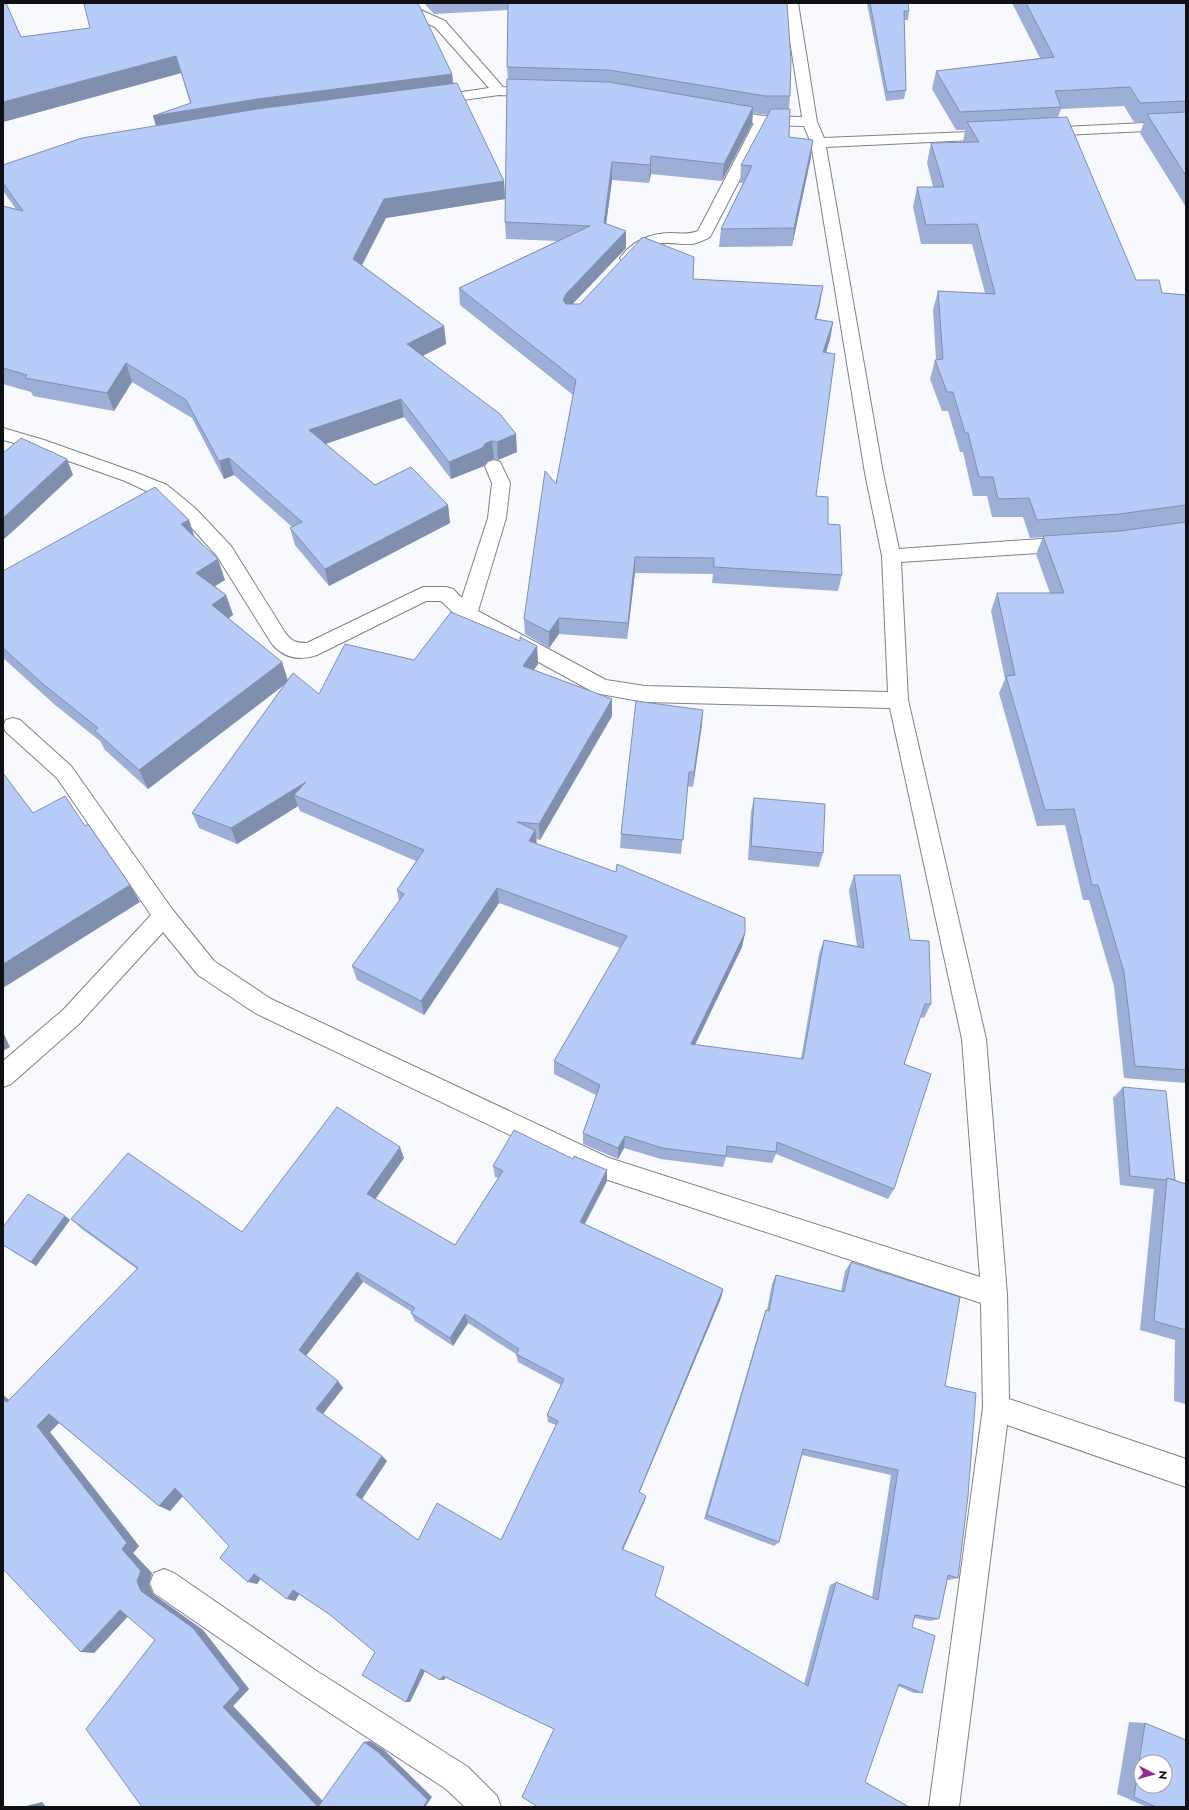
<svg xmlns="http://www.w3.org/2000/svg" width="1189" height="1810" viewBox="0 0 1189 1810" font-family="Jost,sans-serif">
  <rect width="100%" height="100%" fill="#f7f9fd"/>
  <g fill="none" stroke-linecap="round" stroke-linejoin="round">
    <defs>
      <g id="minor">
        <path d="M 387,3 L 405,3 L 445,21 L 503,87 L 537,89 L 542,90 L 544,93 L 542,96 L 537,97 L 499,95 L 434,104 L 429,103 L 427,100 L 429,97 L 489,88 L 435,27 L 389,6 Z"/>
        <path d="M 784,3 L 798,3 L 817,122 L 824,138 L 993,131 L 998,132 L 1000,135 L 998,138 L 993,139 L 826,147 L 883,473 L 899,549 L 1069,537 L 1076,539 L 1078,544 L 1076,549 L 1069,551 L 901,562 L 908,700 L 986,1039 L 1007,1294 L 1009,1399 L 1186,1459 L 1186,1487 L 1007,1425 L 959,1807 L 929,1807 L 983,1408 L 981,1303 L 596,1176 L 255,1013 L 198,975 L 163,932 L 79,1024 L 11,1084 L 3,1087 L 3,1061 L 63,1010 L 151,915 L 57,778 L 6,732 L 3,726 L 6,720 L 13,718 L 20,720 L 71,766 L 172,909 L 214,961 L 271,999 L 609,1158 L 980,1277 L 962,1039 L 890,708 L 645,702 L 595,693 L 460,619 L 441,601 L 426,601 L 317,655 C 300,661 284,658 272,644 L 217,556 L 183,518 L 155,495 L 125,481 L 32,448 L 3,440 L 3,428 L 44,440 L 137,473 L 167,485 L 195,508 L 231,546 L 286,634 C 293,642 296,643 307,643 L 423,587 L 446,587 L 453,589 L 462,598 L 488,518 L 492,483 L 485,466 L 488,462 L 494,460 L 500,462 L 510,483 L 506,518 L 478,611 L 606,680 L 645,686 L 888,692 L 882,556 L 865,473 L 811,143 L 804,126 L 768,125 L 710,237 C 704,240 698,243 692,244 C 679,245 666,240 654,245 C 642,250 637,265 622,262 L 620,258 C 631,242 650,233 670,233 C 680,233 688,235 698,231 L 754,123 L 717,116 L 715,113 L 717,110 L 722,109 L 763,116 L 802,117 Z"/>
        <path d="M 1186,121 L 1186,129 L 1043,136 L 1038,135 L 1036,132 L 1038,129 L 1043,128 Z"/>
        <path d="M 164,1569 L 174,1573 L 315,1670 L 468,1767 L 497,1796 L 501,1807 L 465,1807 L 446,1789 L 295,1690 L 154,1593 L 150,1583 L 154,1573 Z"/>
      </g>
    </defs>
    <use href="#minor" stroke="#7d828b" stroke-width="2"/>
    <use href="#minor" fill="#fff" fill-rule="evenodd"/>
  </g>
  <g fill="#9dafd6" fill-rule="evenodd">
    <path d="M 3,3 L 21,37 L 452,74 L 453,84 L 504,181 L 505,199 L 386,218 L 362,265 L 444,326 L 446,344 L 423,356 L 517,452 L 498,460 L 494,459 L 488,461 L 484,466 L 451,479 L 404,417 L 326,444 L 375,485 L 448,505 L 450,523 L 329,586 L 295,545 L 290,528 L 292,527 L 234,475 L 224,479 L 192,418 L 132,382 L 114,411 L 33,396 L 31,392 L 3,384 L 3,206 L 16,209 L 3,191 L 3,165 L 156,126 L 190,103 L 181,73 L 3,122 Z"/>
    <path d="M 424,3 L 787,3 L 790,96 L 789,109 L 789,137 L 811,157 L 792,246 L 719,247 L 721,229 L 743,183 L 740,183 L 741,165 L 768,115 L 753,113 L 752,124 L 722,181 L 651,174 L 649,183 L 612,180 L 606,223 L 626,248 L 572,304 L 580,304 L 693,279 L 820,304 L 816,319 L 833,322 L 830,339 L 826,353 L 816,496 L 828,524 L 842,575 L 838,591 L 712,583 L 713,574 L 635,573 L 627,639 L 559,634 L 549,648 L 525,634 L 524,619 L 556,484 L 573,395 L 460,305 L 459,288 L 557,241 L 506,239 L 505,222 L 508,79 L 507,67 L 508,10 L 434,14 Z"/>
    <path d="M 867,3 L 908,3 L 909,11 L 908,20 L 904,20 L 906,90 L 904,99 L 886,101 Z"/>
    <path d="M 1012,3 L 1186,3 L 1186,207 L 1140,133 L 1144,122 L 1134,122 L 1124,106 L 1061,109 L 1058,117 L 1136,280 L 1162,293 L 1186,295 L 1186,1083 L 1124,1078 L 1114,986 L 1089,900 L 1083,900 L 1065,825 L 1037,826 L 999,693 L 1005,679 L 991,611 L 997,593 L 1050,593 L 1036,554 L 1043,537 L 1030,538 L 1023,517 L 992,517 L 987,496 L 973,496 L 963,452 L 960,452 L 948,411 L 942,411 L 930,379 L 935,360 L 936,360 L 933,310 L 938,291 L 985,293 L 972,244 L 921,244 L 913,207 L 917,187 L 933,187 L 927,163 L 931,143 L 963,142 L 965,130 L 956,130 L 932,89 L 936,71 L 1040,58 Z"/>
    <path d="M 195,538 L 225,580 L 215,586 L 226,595 L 233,615 L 228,618 L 282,662 L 288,680 L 319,694 L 414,660 L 520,641 L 537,646 L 538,664 L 534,670 L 612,699 L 612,716 L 540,840 L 536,839 L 536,844 L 745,933 L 742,947 L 695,1045 L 801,1059 L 819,954 L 824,940 L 857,946 L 849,890 L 854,875 L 910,940 L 931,1004 L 924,1018 L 920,1017 L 904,1064 L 894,1189 L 888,1199 L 776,1154 L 772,1163 L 726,1157 L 723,1167 L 661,1159 L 624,1148 L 618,1159 L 583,1144 L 583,1133 L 596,1095 L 554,1074 L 554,1061 L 620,948 L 499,903 L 424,1015 L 357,980 L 352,966 L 399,901 L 397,890 L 416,861 L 300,811 L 298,806 L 237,844 L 199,828 L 192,813 L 284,685 L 148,789 L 105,750 L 100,741 L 54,704 L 3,658 L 3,571 Z"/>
    <path d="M 703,710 L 693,787 L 687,786 L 681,854 L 620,848 L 621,834 Z"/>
    <path d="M 754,798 L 823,853 L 819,867 L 748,860 L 751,812 Z"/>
    <path d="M 1123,1087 L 1175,1180 L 1186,1184 L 1186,1404 L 1174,1401 L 1175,1340 L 1140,1330 L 1154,1189 L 1120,1185 L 1113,1098 Z"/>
    <path d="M 404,1158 L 375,1199 L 455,1245 L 498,1178 L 495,1177 L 493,1166 L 573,1159 L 607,1170 L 607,1181 L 585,1224 L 723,1289 L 721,1298 L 639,1492 L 645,1500 L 623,1549 L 655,1596 L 804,1684 L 830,1585 L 836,1582 L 872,1597 L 891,1475 L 802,1455 L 779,1542 L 774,1546 L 704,1519 L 763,1318 L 766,1310 L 767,1310 L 772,1284 L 776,1275 L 841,1291 L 845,1271 L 851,1262 L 945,1386 L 958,1578 L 949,1580 L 947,1580 L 939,1619 L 930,1621 L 914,1618 L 912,1627 L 922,1693 L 914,1693 L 898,1686 L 554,1729 L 446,1677 L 444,1680 L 425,1671 L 410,1702 L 406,1702 L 375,1652 L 329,1614 L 299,1594 L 295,1601 L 261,1579 L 257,1584 L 229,1546 L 183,1496 L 170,1511 L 59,1423 L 50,1432 L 139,1546 L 133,1553 L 152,1573 L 149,1584 L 153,1594 L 203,1630 L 249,1689 L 233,1706 L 323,1801 L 364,1742 L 370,1741 L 384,1750 L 432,1797 L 142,1807 L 155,1640 L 128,1616 L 94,1653 L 3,1569 L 3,1395 L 9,1400 L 137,1269 L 82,1229 L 71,1219 L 242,1232 ZM 363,1282 L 412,1312 L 411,1313 L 415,1321 L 453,1346 L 468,1323 L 516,1354 L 518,1362 L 561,1385 L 547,1415 L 548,1422 L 556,1425 L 501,1540 L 418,1540 L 362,1499 L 387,1461 L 382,1456 L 323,1414 L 343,1388 L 338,1381 L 306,1356 Z"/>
    <path d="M 65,1216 L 70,1220 L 36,1266 L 3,1245 L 3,1227 Z"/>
    <path d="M 1129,1722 L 1145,1723 L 1186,1807 L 1147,1807 L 1117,1794 Z"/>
  </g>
  <g fill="#808fae">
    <path d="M 176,56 L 181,73 L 3,122 L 3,102 Z"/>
    <path d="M 452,74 L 454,91 L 158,133 L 153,116 L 257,99 Z"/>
    <path d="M 753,107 L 752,124 L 722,181 L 724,164 Z"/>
    <path d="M 813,140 L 811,157 L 792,246 L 794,228 Z"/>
    <path d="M 651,156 L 651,174 L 649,183 L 650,165 Z"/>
    <path d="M 612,162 L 612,180 L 604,240 L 604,223 Z"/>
    <path d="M 504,181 L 505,199 L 386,218 L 356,277 L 353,259 L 384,199 Z"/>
    <path d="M 626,231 L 626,248 L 566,311 L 563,300 L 566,294 Z"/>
    <path d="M 823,286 L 820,304 L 812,336 L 815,319 Z"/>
    <path d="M 833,322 L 830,339 L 821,369 L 823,352 Z"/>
    <path d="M 444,326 L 446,344 L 410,362 L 407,344 Z"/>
    <path d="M 126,363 L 132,382 L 114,411 L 107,393 Z"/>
    <path d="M 401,399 L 404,417 L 313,448 L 309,430 Z"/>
    <path d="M 516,434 L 517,452 L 498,460 L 497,442 Z"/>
    <path d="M 492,441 L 494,459 L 488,461 L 484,466 L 451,479 L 449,462 L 486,443 Z"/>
    <path d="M 229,458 L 234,475 L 224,479 L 219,461 Z"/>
    <path d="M 67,459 L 73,475 L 22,523 L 3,540 L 3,518 Z"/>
    <path d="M 448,505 L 450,523 L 329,586 L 325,569 Z"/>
    <path d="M 189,520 L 196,541 L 181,524 Z"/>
    <path d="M 635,557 L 635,573 L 627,639 L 628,623 Z"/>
    <path d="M 218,559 L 225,580 L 203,593 L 196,573 Z"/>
    <path d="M 226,595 L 233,615 L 219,626 L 212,605 Z"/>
    <path d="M 559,618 L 559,634 L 549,648 L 549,632 Z"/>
    <path d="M 537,646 L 538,664 L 524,683 L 523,666 Z"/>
    <path d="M 282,662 L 288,682 L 148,789 L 139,770 Z"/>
    <path d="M 612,699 L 612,716 L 540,840 L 539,824 Z"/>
    <path d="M 703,710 L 702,725 L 693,787 L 694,772 Z"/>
    <path d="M 306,782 L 294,795 L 298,806 L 237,844 L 231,828 Z"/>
    <path d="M 535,830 L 537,845 L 529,841 Z"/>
    <path d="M 130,885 L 140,902 L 3,988 L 3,964 Z"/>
    <path d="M 497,888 L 499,903 L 424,1015 L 421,1001 Z"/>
    <path d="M 745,933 L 742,947 L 689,1057 L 691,1044 Z"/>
    <path d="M 3,1032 L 10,1047 L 3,1051 Z"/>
    <path d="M 625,1136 L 624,1148 L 618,1159 L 618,1148 Z"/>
    <path d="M 400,1147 L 404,1158 L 372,1204 L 367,1194 Z"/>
    <path d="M 607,1170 L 607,1181 L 580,1232 L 580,1222 Z"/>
    <path d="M 65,1216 L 70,1220 L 36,1266 L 31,1262 Z"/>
    <path d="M 357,1272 L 363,1282 L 305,1357 L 299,1350 Z"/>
    <path d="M 723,1289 L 721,1298 L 638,1496 L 639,1492 Z"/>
    <path d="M 465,1314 L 468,1323 L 453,1346 L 450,1338 Z"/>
    <path d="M 338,1381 L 343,1388 L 322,1415 L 316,1409 Z"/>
    <path d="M 3,1395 L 20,1409 L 7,1402 L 3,1400 Z"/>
    <path d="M 49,1414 L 62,1420 L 50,1432 L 139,1546 L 133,1553 L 152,1573 L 149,1584 L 153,1594 L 203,1630 L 249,1689 L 233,1706 L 325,1804 L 318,1807 L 223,1707 L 141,1591 L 122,1549 L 37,1426 Z"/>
    <path d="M 382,1456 L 387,1461 L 362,1499 L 356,1495 Z"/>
    <path d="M 175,1488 L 186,1492 L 170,1511 L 159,1506 Z"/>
    <path d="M 646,1496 L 645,1500 L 622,1552 L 622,1549 Z"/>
    <path d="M 254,1574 L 262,1576 L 257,1584 L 248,1582 Z"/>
    <path d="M 293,1590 L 300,1593 L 295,1601 L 287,1599 Z"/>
    <path d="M 120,1610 L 132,1612 L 94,1653 L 81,1652 Z"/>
    <path d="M 421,1669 L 426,1669 L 410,1702 L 406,1702 Z"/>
    <path d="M 443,1676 L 447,1676 L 444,1680 L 440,1680 Z"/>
    <path d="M 370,1741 L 384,1750 L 432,1797 L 425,1807 L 423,1807 L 364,1742 Z"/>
    <path d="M 42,1802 L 46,1807 L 28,1807 L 26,1806 Z"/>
  </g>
  <g fill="#b7ccf9" stroke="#808fae" fill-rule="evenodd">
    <path d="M 3,3 L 6,3 L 21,37 L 90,28 L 84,4 L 90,3 L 415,3 L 419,5 L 452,74 L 257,99 L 153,116 L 191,103 L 176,56 L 3,102 Z"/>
    <path d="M 508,3 L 787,3 L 791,60 L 790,96 L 765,96 L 609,70 L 507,67 Z"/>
    <path d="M 870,3 L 908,3 L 909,11 L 904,11 L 906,90 L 887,92 Z"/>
    <path d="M 1026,3 L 1186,3 L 1186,101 L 1140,103 L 1130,87 L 1055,91 L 1061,107 L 960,112 L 936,71 L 1054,57 Z"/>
    <path d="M 507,79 L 609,82 L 753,107 L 724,164 L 651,156 L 650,165 L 612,162 L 604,223 L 626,231 L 566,294 L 563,300 L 566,304 L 580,304 L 643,237 L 694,257 L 693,279 L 823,286 L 815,319 L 833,322 L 823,352 L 835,354 L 816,496 L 828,497 L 828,524 L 840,525 L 842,575 L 714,567 L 714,558 L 635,557 L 628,623 L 559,618 L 549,632 L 524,619 L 545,471 L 556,484 L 576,380 L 459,288 L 590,226 L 505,222 Z"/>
    <path d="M 457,83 L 504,181 L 384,199 L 353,259 L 444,326 L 407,344 L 500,414 L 516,434 L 497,442 L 492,441 L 486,443 L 482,448 L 449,462 L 401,399 L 309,430 L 375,485 L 411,467 L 448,505 L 325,569 L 290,528 L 302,522 L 229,458 L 219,461 L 186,400 L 126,363 L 107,393 L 25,378 L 27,375 L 3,368 L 3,206 L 23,211 L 3,183 L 3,165 L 82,138 L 257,109 Z"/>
    <path d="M 771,109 L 790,109 L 789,137 L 813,140 L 794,228 L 721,229 L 752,166 L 741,165 Z"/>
    <path d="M 1186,112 L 1186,176 L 1147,114 Z"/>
    <path d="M 1067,117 L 1136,280 L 1159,280 L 1162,293 L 1186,295 L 1186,505 L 1119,514 L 1037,520 L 1029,498 L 998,499 L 993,477 L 979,477 L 968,433 L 965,433 L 953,392 L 947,392 L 935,360 L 943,359 L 938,291 L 995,294 L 977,224 L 926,225 L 917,187 L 944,187 L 931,143 L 979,142 L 967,122 Z"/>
    <path d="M 21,438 L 67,459 L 14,508 L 3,518 L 3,453 Z"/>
    <path d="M 155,487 L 189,520 L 181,524 L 218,559 L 196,573 L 226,595 L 212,605 L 282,662 L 139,770 L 95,731 L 98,728 L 43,684 L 3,648 L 3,571 Z"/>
    <path d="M 1186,522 L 1186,1070 L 1135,1066 L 1124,972 L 1098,885 L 1092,885 L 1074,809 L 1045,810 L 1006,676 L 1015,675 L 997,593 L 1064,593 L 1043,536 L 1120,531 Z"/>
    <path d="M 451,612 L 520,641 L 520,637 L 537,646 L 523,666 L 612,699 L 539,824 L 517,822 L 535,830 L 529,841 L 616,872 L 617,864 L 745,918 L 745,933 L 691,1044 L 803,1059 L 824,940 L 864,948 L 854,875 L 900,875 L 910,940 L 929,941 L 931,1004 L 925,1004 L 904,1064 L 931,1074 L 894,1189 L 777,1142 L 776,1152 L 727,1146 L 726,1156 L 662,1148 L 625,1136 L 618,1148 L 583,1133 L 600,1085 L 554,1061 L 627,936 L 497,888 L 421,1001 L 352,966 L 404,894 L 397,890 L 424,850 L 294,795 L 306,782 L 231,828 L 192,813 L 293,673 L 319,694 L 345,644 L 414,660 Z"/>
    <path d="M 636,701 L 703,710 L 694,772 L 689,772 L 683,840 L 621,834 Z"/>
    <path d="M 3,773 L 33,813 L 65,796 L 85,826 L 88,824 L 130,885 L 3,964 Z"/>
    <path d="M 754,798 L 825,804 L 823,853 L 751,846 Z"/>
    <path d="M 1123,1087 L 1166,1091 L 1175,1180 L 1167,1178 L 1165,1180 L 1130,1176 Z"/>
    <path d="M 337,1107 L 400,1147 L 367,1194 L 455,1245 L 503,1171 L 493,1166 L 514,1130 L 573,1159 L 574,1156 L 607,1170 L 580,1222 L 723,1289 L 639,1492 L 646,1496 L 622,1549 L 664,1567 L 655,1596 L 808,1686 L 836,1582 L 878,1600 L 898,1470 L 803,1449 L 779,1542 L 707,1515 L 766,1310 L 769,1311 L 776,1275 L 844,1292 L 851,1262 L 960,1297 L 945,1386 L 976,1393 L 968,1496 L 958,1578 L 948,1575 L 939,1619 L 915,1615 L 912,1627 L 935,1636 L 922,1693 L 899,1684 L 865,1782 L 909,1807 L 538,1807 L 522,1797 L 554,1729 L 443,1676 L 440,1680 L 421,1669 L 406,1702 L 362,1675 L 375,1652 L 329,1614 L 293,1590 L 287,1599 L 254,1574 L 248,1582 L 220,1558 L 229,1546 L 175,1488 L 159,1506 L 49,1414 L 37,1426 L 127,1543 L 122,1549 L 141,1571 L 137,1581 L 141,1591 L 193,1628 L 240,1689 L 223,1707 L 318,1807 L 364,1742 L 378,1752 L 428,1800 L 423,1807 L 142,1807 L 86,1729 L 155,1640 L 120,1610 L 81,1652 L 3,1569 L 3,1400 L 7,1402 L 138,1268 L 71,1219 L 128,1153 L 242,1232 ZM 357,1272 L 415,1308 L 411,1313 L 450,1338 L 465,1314 L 519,1349 L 516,1354 L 564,1379 L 547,1415 L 558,1421 L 501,1540 L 437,1503 L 418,1540 L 356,1495 L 382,1456 L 316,1409 L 338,1381 L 299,1350 Z"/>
    <path d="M 1167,1178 L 1186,1184 L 1186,1330 L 1154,1321 Z"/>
    <path d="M 28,1194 L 65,1216 L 31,1262 L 3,1245 L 3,1227 Z"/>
    <path d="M 1145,1723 L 1186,1740 L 1186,1807 L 1156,1807 L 1134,1797 ZM 1141,1762 L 1165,1762 L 1165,1786 L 1141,1786 Z"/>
  </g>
  <rect width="1189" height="1810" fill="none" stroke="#0f1014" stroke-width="8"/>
  <g transform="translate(1153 1774) rotate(96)"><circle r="19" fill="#ffffff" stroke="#9f9fa1"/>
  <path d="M0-3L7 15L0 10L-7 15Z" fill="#932c91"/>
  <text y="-6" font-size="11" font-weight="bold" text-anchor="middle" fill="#0f1014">N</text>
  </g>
</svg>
